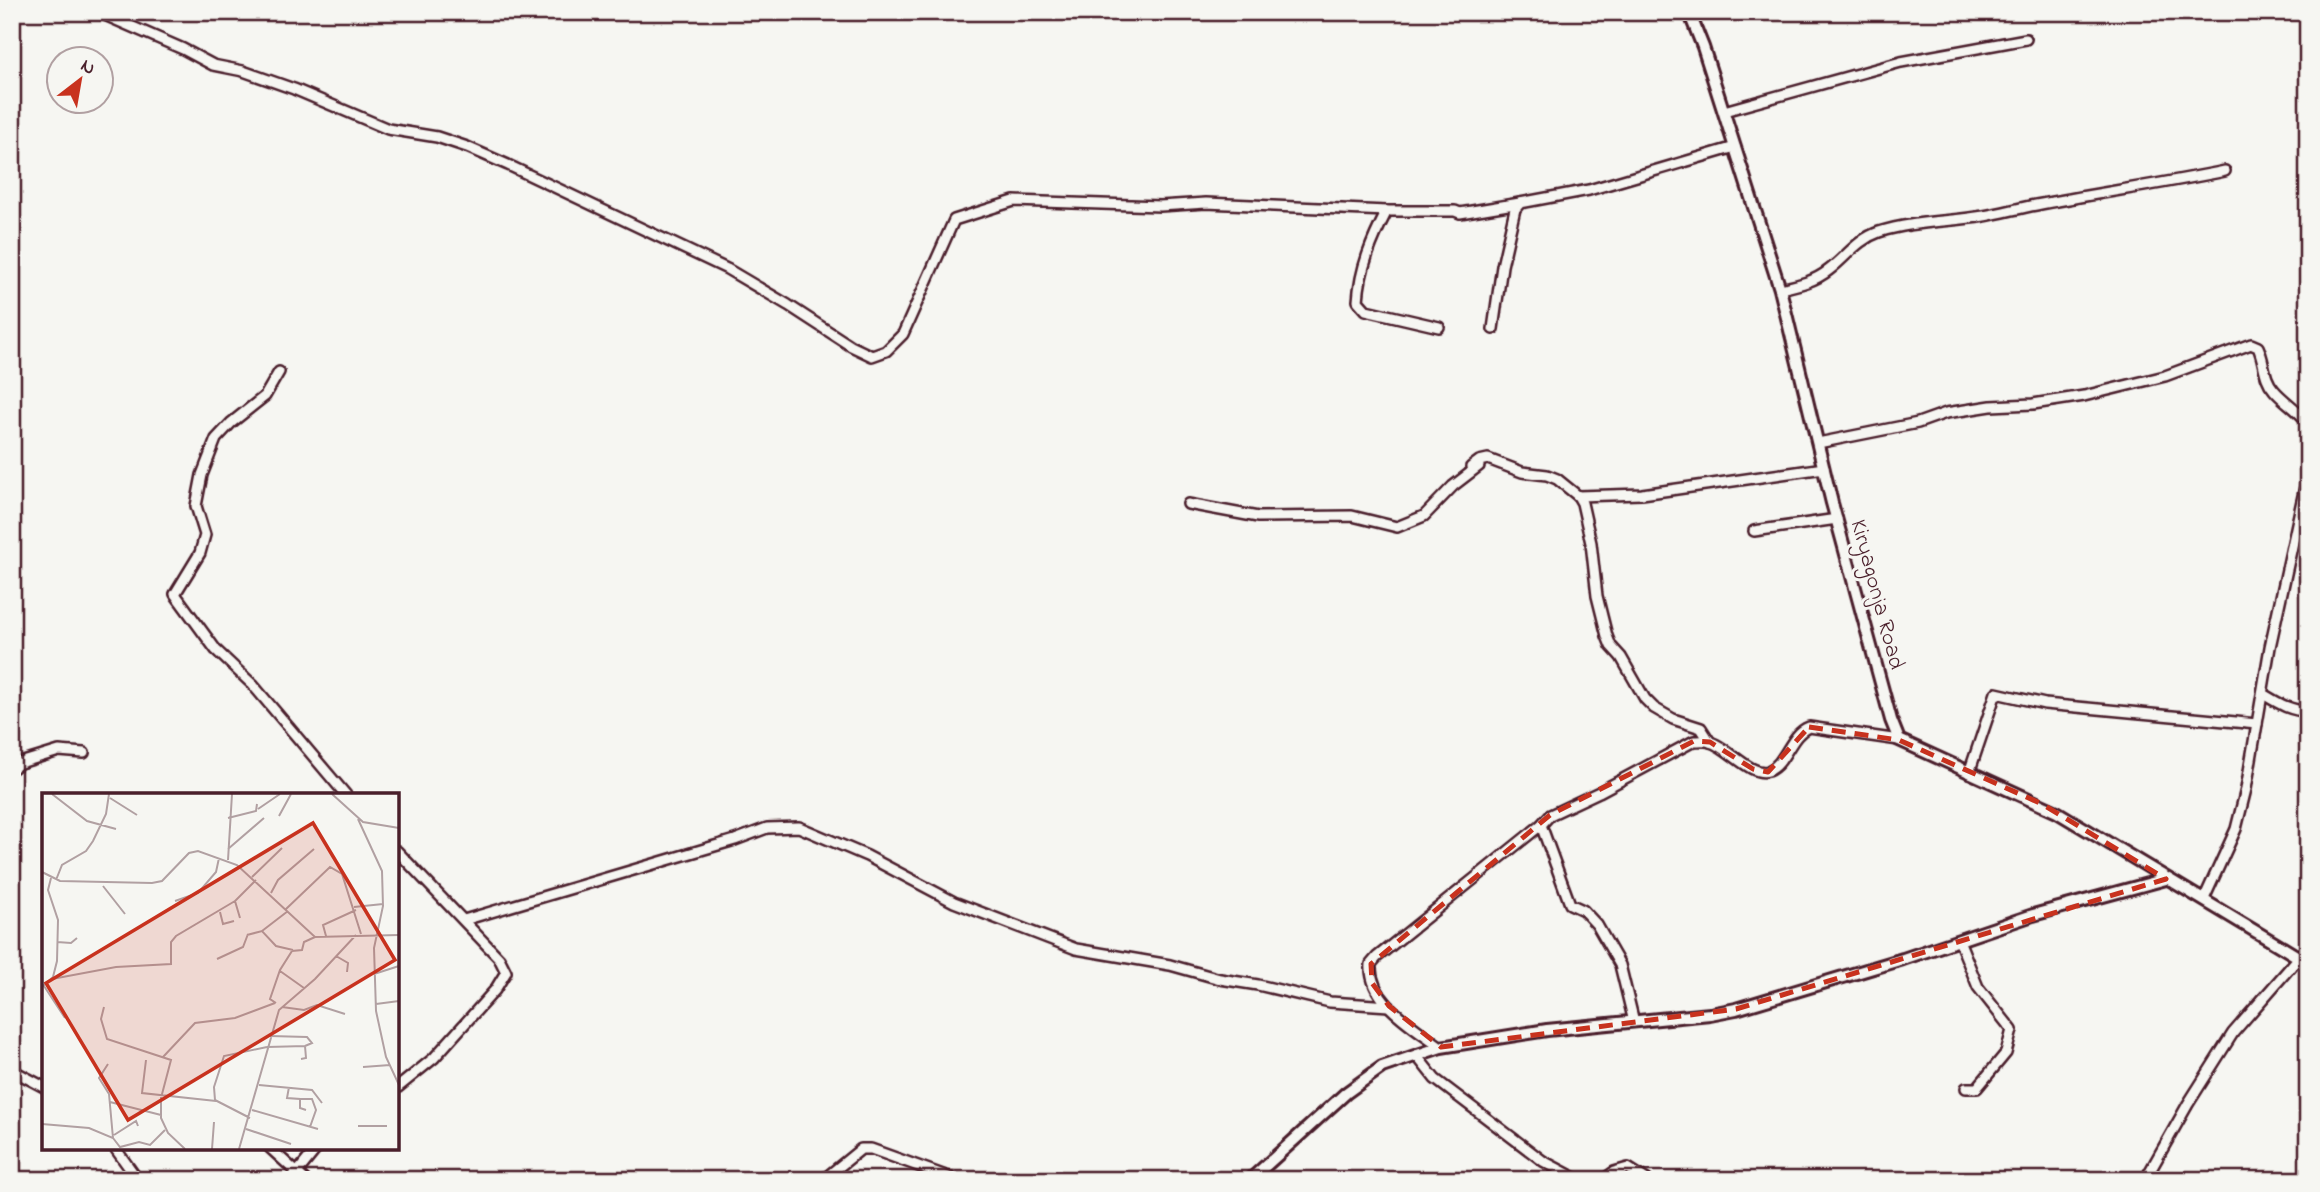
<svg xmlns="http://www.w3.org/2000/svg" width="2320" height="1192" viewBox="0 0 2320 1192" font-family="'Indie Flower',sans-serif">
  <rect width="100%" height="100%" fill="#f6f6f2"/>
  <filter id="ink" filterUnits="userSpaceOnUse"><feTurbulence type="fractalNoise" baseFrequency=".0143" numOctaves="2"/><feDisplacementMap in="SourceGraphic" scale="14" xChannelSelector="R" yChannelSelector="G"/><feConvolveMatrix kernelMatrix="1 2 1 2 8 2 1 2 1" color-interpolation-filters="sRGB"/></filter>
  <g filter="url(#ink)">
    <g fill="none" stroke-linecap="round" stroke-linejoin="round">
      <defs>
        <g id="minor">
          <path d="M 98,12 L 183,49 L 213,65 L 243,71 L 294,89 L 388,129 L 437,137 L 467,147 L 508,165 L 727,269 L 788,305 L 851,346 L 872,356 L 886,351 L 903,334 L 954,220 L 1014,201 L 1160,206 L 1206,203 L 1387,211 L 1455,211 L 1460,213 L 1520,203"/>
          <path d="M 1724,111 L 1901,62 L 2026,39"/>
          <path d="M 1387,211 C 1372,240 1360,268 1358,301 L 1366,310 L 1439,327"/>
          <path d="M 1780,289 C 1798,285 1814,282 1829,270 C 1846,257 1858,239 1879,232 C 1913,221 1950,222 1984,216 C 2002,213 2019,208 2036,205 C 2099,193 2162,184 2225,171"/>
          <path d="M 1493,329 L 1502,266 L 1515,209 L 1520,203 L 1589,190 L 1735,147"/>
          <path d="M 279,372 L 265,396 L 231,423 L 216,439 L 202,475 L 196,506 L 205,535 L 200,553 L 175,594 L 216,650 L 253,685 L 346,795"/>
          <path d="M 1818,443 L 1918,423 L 1946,413 L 1991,406 L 2033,404 L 2084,396 L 2165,376 L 2251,344 L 2258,347 C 2265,362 2263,378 2274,390 C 2284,402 2299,410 2308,423"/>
          <path d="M 1471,467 L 1479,461 L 1488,459 L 1522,472 L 1547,475 L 1557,479 L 1578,496 L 1582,503 L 1591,543 L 1597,596 L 1607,636 L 1611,646 L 1621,657 L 1645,699 L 1654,708 L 1673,719 L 1701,728 L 1710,742"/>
          <path d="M 1578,496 L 1642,494 L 1824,468"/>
          <path d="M 1188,504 L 1258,517 L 1352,516 L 1397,527 L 1424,516 L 1453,486 L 1479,466"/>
          <path d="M 1754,531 L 1837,519"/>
          <path d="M 2263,694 C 2278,703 2290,711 2308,711"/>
          <path d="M 12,769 L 20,763 L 59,751 L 84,753"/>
          <path d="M 1969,773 L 1996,693 L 2045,704 L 2257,724"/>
          <path d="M 1541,825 L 1570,904 L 1583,910 L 1597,925 L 1620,965 L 1634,1022"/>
          <path d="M 397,851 L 499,958 L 506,972 L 495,990 L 434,1058 L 397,1088"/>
          <path d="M 2204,899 L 2236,829 L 2246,789 L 2270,647 L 2308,473"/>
          <path d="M 464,920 L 735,840 L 767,828 L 799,827 L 867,856 L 954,902 L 1076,949 L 1170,965 L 1220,979 L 1258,985 L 1330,1002 L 1389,1006"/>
          <path d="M 1959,940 L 1978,987 L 2012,1030 L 2006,1053 L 1977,1088 L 1966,1088"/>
          <path d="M 1441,1047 C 1415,1027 1368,1002 1371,964 L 1377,957 L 1541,825 L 1550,815 L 1599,792 L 1694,741 C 1699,741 1706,740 1710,742 C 1727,746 1751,777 1768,771 C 1786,764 1790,734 1809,727 L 1899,740"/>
          <path d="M 1416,1055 L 1435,1079 L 1543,1161 L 1579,1180"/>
          <path d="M 12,1070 L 44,1087"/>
          <path d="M 115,1148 L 138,1180"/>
          <path d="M 270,1148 L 305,1180"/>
          <path d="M 291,1180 L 317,1148"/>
          <path d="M 823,1180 L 861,1149 L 871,1149 L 957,1180"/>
          <path d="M 1603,1180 L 1614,1172 L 1628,1168 L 1647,1180"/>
          <path d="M 2145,1180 L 2188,1104 L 2233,1033 L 2308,947"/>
        </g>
        <g id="tertiary">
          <path d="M 1689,12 L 1703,47 L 1780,289 L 1832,503 L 1891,720 L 1899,740 L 2057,812 L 2308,963"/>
          <path d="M 1250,1180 L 1346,1093 L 1382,1067 L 1441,1047 L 1547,1030 L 1710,1014 L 1736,1009 L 1903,959 L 2033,915 L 2166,879"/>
        </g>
      </defs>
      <use href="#minor" stroke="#4a1f2b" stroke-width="14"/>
      <use href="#tertiary" stroke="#4a1f2b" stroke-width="16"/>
      <use href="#minor" stroke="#f6f6f2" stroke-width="9"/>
      <use href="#tertiary" stroke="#f6f6f2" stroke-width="10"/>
    </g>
  </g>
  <path fill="none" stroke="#c8321e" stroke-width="5" stroke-dasharray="14 9" stroke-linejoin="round" d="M 1809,727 L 1899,740 L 2042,804 L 2166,879 L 1736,1009 L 1441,1047 L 1389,1006 L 1372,983 L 1371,964 L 1550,815 L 1694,741 L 1710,742 L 1753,769 L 1768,772 Z"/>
  <g text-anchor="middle" stroke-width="6" stroke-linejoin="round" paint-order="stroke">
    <g font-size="23" fill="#4a1f2b" stroke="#f6f6f2">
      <text transform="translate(1879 594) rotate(75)" y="8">Kiryagonja Road</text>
    </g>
  </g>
  <g transform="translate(42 793)">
    <rect width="357" height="357" fill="#f6f6f2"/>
    <path fill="none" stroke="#b1a0a2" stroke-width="2" d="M 10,1 L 45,28 L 74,36M 290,1 L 321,29 L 357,35M 68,5 L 95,22M 216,16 L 238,1M 237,23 L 249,1M 186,25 L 214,18 L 215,11M 316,26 L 340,78 L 341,113 L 332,155 L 334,218 L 344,264 L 357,292M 186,56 L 222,25M 186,67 L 190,1M 0,79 L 18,88 L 110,90 L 120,88 L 147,60 L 156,58 L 195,72 L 273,144 L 357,142M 210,84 L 240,55M 14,87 L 20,72 L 44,58 L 51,48 L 64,21 L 67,1M 61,93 L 83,121M 229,100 L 236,87 L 272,56M 133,108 L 156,100 L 174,79 L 177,65M 312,114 L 341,111M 244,116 L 288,74 L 300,81 L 319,141M 178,119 L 181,131 L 192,128M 198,125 L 193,108 L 214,87M 220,138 L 246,118M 205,142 L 220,138 L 234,153 L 251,157M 284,143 L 281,132 L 314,117M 15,149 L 29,150 L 35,145M 294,163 L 306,170 L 305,179M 175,166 L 201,154 L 206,141M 238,178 L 262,195M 332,181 L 357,173M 10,186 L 74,174 L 129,171 L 129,149 L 134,143 L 193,108M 2,193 L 23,225M 0,194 L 11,184 L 15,168 L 16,127 L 6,97 L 9,85M 234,210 L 228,206 L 238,177 L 250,158 L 260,157 L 262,149 L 273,144M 334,211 L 357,208M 62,214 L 59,226 L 65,246 L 129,267 L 119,305 L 119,325 L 126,340 L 143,356M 240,214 L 262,217 L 275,212 L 303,221M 228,243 L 265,244 L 270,250 L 263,253M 225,254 L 263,253 L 264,265 L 259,266M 121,264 L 153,230 L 193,225 L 233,210M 104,267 L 100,300 L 174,308M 66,271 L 57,285 L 67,301 L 71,345M 321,274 L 348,272M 217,292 L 270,297 L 280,310M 247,294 L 245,305 L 258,306 L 258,315 L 264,317M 258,306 L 270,306 L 274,317 L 268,334M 68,309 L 119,322M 210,317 L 276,336M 208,325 L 173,307 L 172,294 L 182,263 L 225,254M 0,331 L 47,335 L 71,345 L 78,354 L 97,349 L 108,352 L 123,337M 316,333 L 345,333M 204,336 L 249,351M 72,342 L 94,328 L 96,333M 170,356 L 172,329M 197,356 L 237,217 L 273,186 L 314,142"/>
    <path fill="#c8321e" fill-opacity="0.15" stroke="#c8321e" stroke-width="3.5" d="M 271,30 L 353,167 L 86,327 L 4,190 Z"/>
    <rect width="357" height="357" fill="none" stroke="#4a1f2b" stroke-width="3.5"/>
  </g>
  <rect width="2320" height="1192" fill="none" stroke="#f6f6f2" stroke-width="42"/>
  <rect x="21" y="21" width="2278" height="1150" fill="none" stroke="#4a1f2b" stroke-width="2.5" filter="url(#ink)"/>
  <g transform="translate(80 80) rotate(31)"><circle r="33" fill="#f6f6f2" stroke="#b1a0a2" stroke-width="2"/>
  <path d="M0-5L12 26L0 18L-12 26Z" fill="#c8321e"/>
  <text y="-10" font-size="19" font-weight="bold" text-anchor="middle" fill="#4a1f2b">N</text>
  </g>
</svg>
